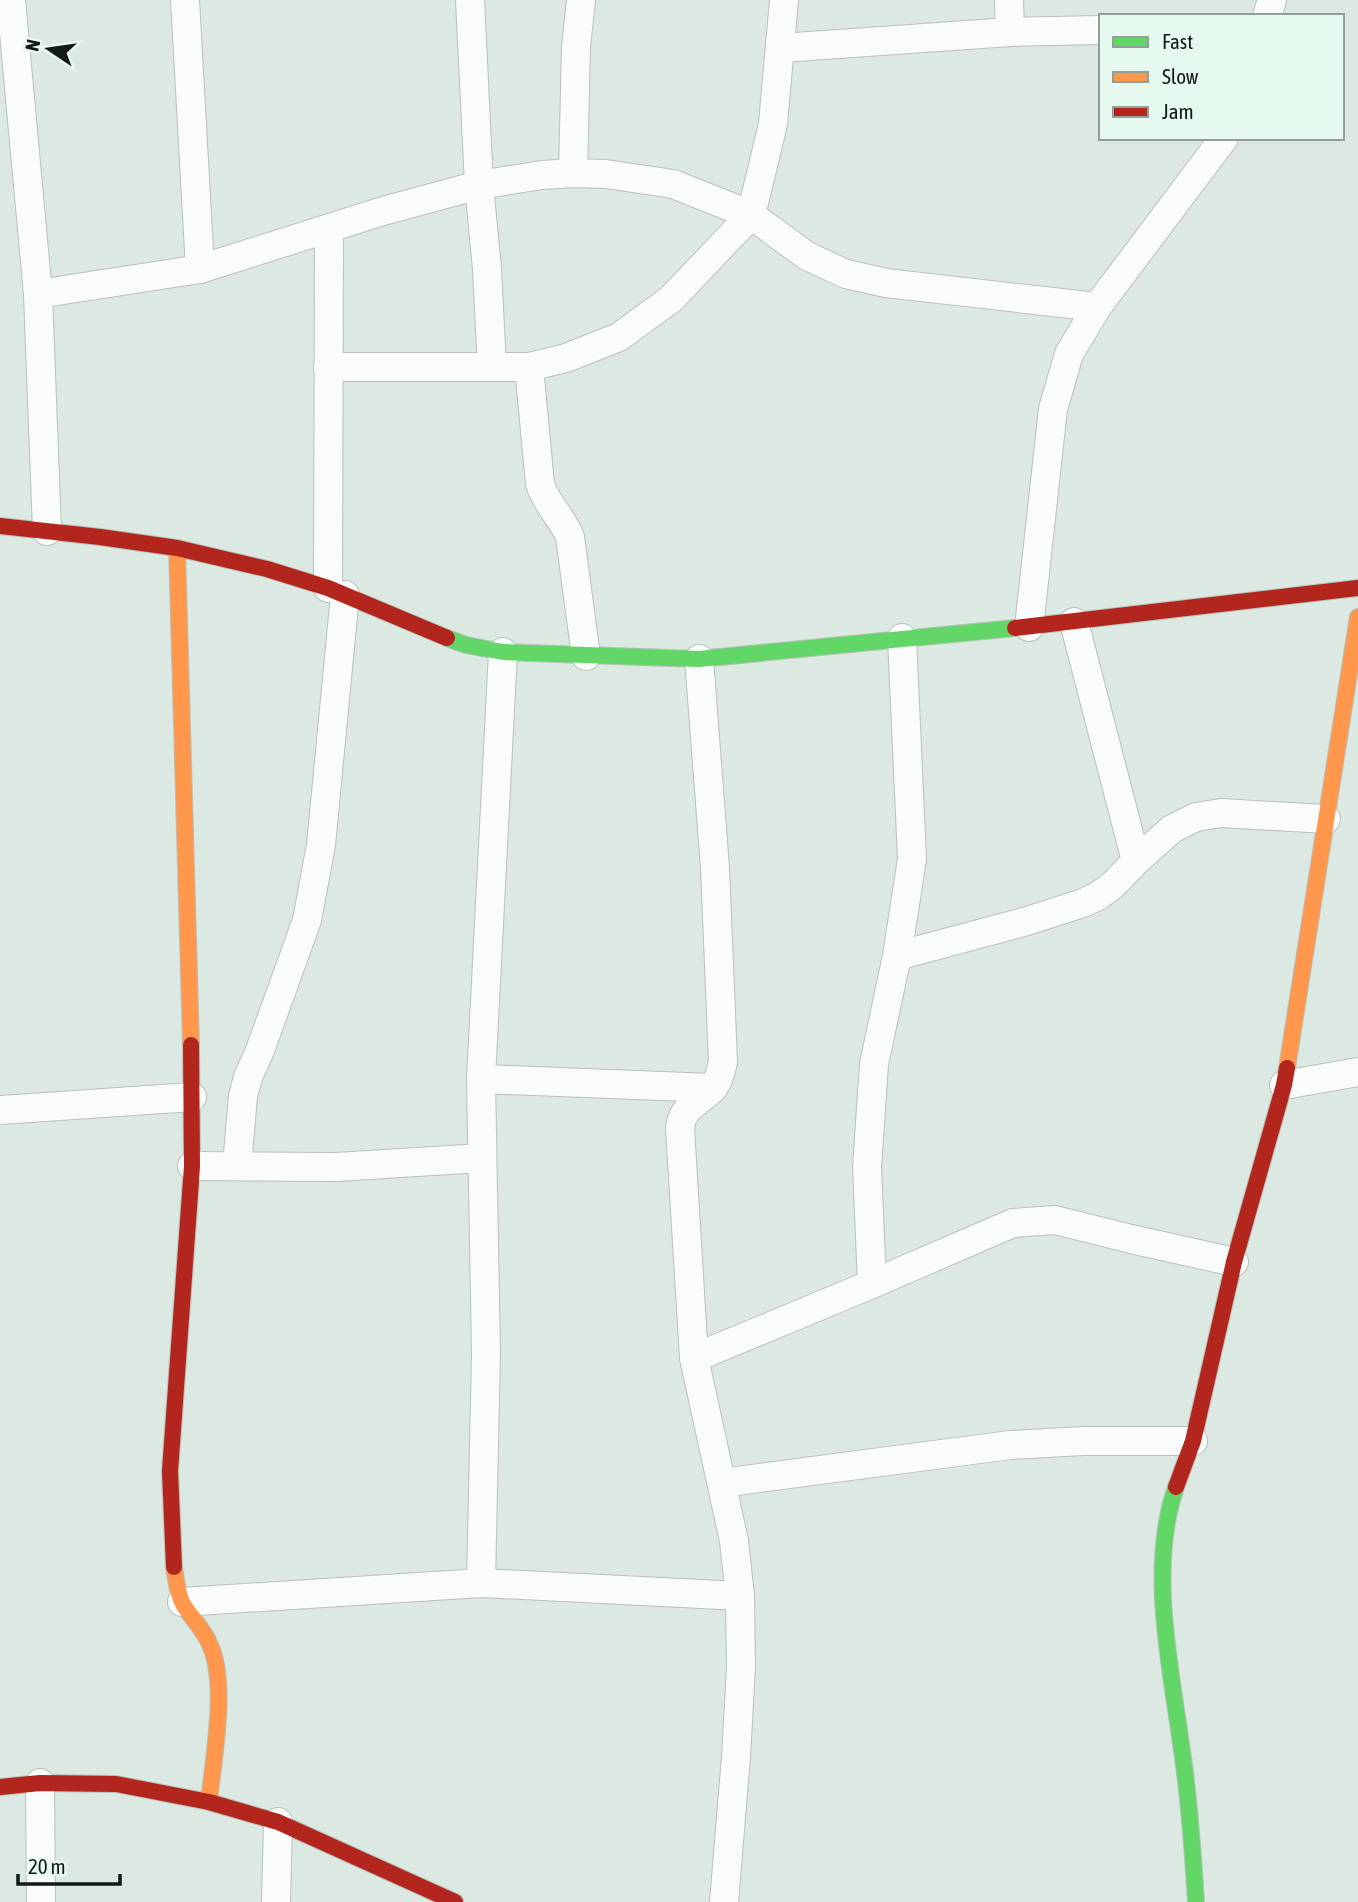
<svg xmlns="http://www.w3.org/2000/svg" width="1358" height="1902" viewBox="0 0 1358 1902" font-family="'Asap Condensed',sans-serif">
  <rect width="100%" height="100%" fill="#dce8e2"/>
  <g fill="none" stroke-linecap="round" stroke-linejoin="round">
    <defs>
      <g id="street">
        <path d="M 11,0 L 38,294 L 47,531"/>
        <path d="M 185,0 L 200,269"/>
        <path d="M 470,0 L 479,185 L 487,269 L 492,367"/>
        <path d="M 1009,0 L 1010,32"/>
        <path d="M 1267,16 L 1272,0"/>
        <path d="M 781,48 L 1010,32 L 1101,30"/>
        <path d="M 573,173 L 576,47 L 581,0"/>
        <path d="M 38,294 L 200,269 L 383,211 L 479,185 L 542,175 L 573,173 L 606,174 L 673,184 L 751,215 L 807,256 L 846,274 L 886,283 L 1097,307"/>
        <path d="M 328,367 L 529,367 L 566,358 L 619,337 L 671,299 L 751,215 L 773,124 L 784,0"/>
        <path d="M 529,367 L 540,484 C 546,504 562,517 570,537 L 586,656"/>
        <path d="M 328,588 L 329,229"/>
        <path d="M 1074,622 L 1136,861"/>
        <path d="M 1029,627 L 1053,409 L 1069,354 L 1097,307 L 1224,138"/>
        <path d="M 699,659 L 715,868 L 723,1062 C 721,1071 719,1081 712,1089 C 699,1103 682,1106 680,1128 L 694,1358 L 734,1541 L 740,1596 L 741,1667 L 736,1757 L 724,1902"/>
        <path d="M 897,956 L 1027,921 L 1083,903 L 1098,896 L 1113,885 L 1136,861 L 1172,829 L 1196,817 L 1221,813 L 1326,819"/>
        <path d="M 481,1079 L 713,1088"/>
        <path d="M 1284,1085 L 1358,1072"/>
        <path d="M 0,1110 L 192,1097"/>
        <path d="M 192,1166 L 336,1167 L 482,1158"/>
        <path d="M 237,1166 L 243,1096 L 248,1077 L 259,1053 L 307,920 L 321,845 L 345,595"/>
        <path d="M 872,1284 L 867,1167 L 874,1064 L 897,956 L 912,859 L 902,638"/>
        <path d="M 694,1358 L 872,1284 L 1013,1223 L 1055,1220 L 1131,1239 L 1234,1262"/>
        <path d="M 722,1483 L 1010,1445 L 1083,1441 L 1193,1441"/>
        <path d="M 481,1583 L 486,1353 L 481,1079 L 503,652"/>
        <path d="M 182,1602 L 481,1583 L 740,1596"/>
        <path d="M 40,1783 L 41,1902"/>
        <path d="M 276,1902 L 278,1822"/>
      </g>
      <g id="fast">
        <path d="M 447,638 L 466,645 L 503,652 L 699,659 L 1015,628"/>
        <path d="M 1176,1487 C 1147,1570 1172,1673 1183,1758 C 1190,1806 1193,1854 1196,1902"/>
      </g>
      <g id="slow">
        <path d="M 177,548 L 191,1045"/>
        <path d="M 1287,1068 L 1358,617"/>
        <path d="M 174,1567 C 176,1578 177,1593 183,1604 C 191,1618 204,1629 210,1645 C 228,1684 213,1759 209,1802"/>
      </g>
      <g id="jam">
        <path d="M 0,526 L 100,537 L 177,548 L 267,569 L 328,588 L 447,638"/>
        <path d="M 1015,628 L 1358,588"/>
        <path d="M 1176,1487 L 1193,1441 L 1234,1262 L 1284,1085 L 1287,1068"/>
        <path d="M 174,1567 L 170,1471 L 192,1166 L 191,1045"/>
        <path d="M 0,1787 L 40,1783 L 116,1784 L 209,1802 L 278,1822 L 455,1902"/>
      </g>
    </defs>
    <use href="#street" stroke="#b8c1bc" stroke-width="30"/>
    <use href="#fast" stroke="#b8c1bc" stroke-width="18"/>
    <use href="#slow" stroke="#b8c1bc" stroke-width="18"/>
    <use href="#jam" stroke="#b8c1bc" stroke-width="18"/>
    <use href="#street" stroke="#fafcfb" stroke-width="28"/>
    <use href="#fast" stroke="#63d668" stroke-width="16"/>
    <use href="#slow" stroke="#ff974d" stroke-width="16"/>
    <use href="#jam" stroke="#b3261e" stroke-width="16"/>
  </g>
  <rect x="1099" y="14" width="245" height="126" fill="#e5f9ef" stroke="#919f98" stroke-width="2"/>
  <rect x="1113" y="37" width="35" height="10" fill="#63d668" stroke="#919f98" stroke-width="2"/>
  <text x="1162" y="49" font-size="21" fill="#121916">Fast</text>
  <rect x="1113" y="72" width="35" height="10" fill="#ff974d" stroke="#919f98" stroke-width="2"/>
  <text x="1162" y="84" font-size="21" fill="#121916">Slow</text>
  <rect x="1113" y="107" width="35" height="10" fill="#b3261e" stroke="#919f98" stroke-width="2"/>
  <text x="1162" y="119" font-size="21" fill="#121916">Jam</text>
  <g transform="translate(49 49) rotate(283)" stroke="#e5f9ef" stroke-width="5" paint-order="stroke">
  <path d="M0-5L12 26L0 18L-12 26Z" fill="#121916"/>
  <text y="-10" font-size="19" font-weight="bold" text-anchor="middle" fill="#121916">N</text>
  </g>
  <path d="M18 1874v10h102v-10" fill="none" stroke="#121916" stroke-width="3.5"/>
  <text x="28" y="1874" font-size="21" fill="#121916" stroke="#e5f9ef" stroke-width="5" paint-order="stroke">20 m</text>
</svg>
